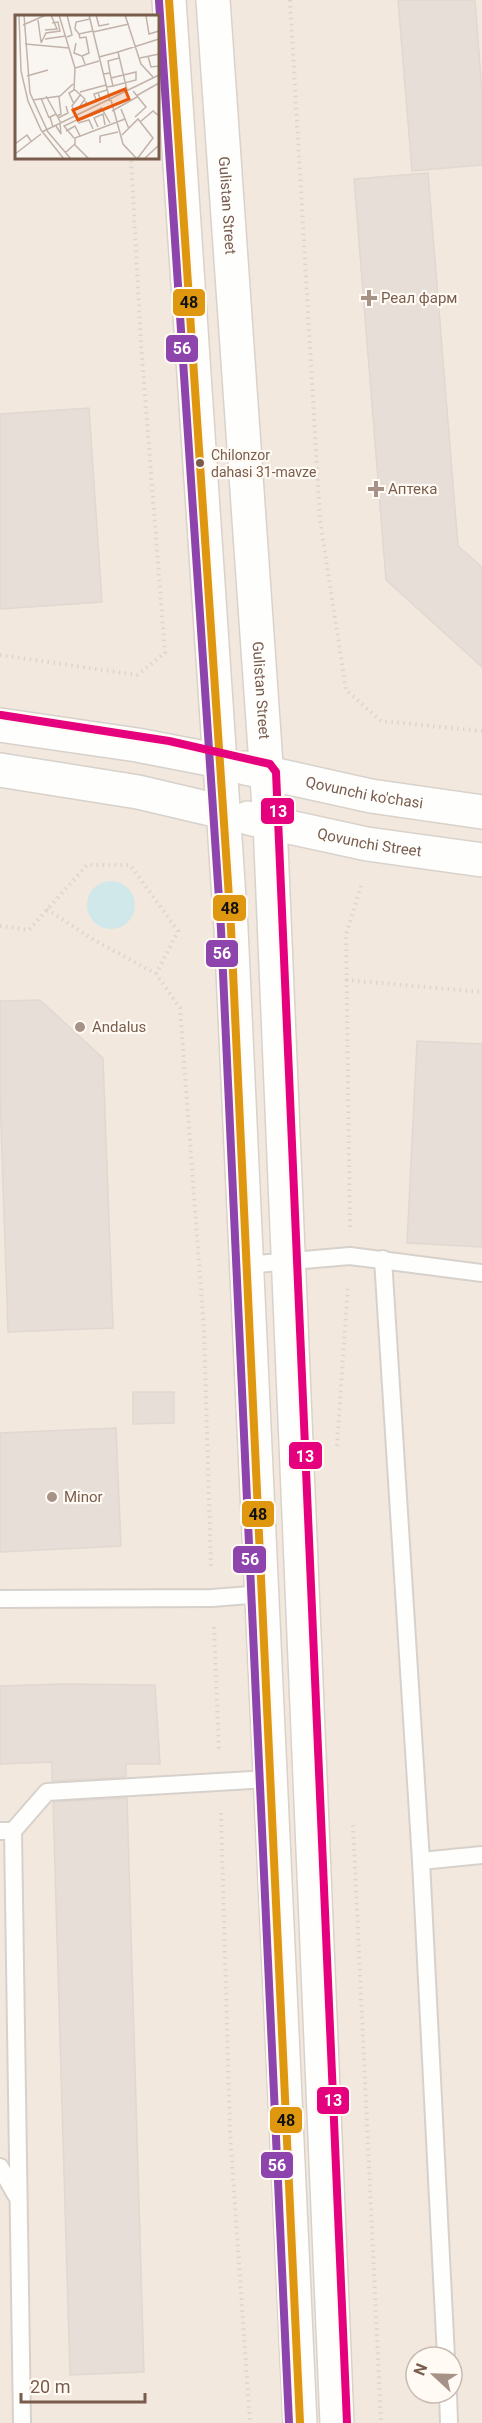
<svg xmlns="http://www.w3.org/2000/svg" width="482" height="2423" viewBox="0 0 482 2423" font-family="Roboto,sans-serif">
  <rect width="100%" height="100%" fill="#f9f5f0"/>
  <path fill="#f2e8de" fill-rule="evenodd" d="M 0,0 L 482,0 L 482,2423 L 0,2423 ZM 16,16 L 158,16 L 158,158 L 16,158 ZM 416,2357 L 452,2357 L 452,2393 L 416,2393 Z"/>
  <circle fill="#d0e8ea" cx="111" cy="905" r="24"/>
  <g fill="#e6ded7" stroke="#e2d8d2" stroke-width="1.5">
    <path d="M 398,0 L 475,0 L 482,92 L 482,165 L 412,171 Z"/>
    <path d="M 428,173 L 458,546 L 482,567 L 482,667 L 386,580 L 354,179 Z"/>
    <path d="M 89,408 L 102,602 L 0,609 L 0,414 Z"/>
    <path d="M 40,1000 L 103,1058 L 113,1328 L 8,1332 L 0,1095 L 0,1001 Z"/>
    <path d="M 417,1041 L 482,1044 L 482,1247 L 407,1243 Z"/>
    <path d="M 133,1392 L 174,1392 L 174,1423 L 133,1424 Z"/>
    <path d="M 116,1428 L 121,1546 L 0,1552 L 0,1433 Z"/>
    <path d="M 61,1684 L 155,1685 L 160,1764 L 126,1764 L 126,1777 L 52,1781 L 52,1762 L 0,1764 L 0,1686 Z"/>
    <path d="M 127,1798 L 144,2372 L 70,2375 L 53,1802 Z"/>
  </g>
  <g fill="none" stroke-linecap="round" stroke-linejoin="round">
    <defs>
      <g id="service">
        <path d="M 383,1259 L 421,1861 L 446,2357"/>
        <path d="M 245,1265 L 350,1256 L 482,1273"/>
        <path d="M 0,1599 L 212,1598 L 262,1594"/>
        <path d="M 0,1831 L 13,1831 L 22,2423"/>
        <path d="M 13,1831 L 47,1792 L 270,1779"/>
        <path d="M 421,1861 L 482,1855"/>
        <path d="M 0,2167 L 16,2195"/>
        <path d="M 448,2393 L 449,2423"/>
      </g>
      <g id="tertiary">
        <path d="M 0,725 L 137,745 L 220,761"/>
        <path d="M 0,770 L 138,792 L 223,812"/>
      </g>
      <g id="secondary">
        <path d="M 169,0 L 231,928 L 300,2423"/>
        <path id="s1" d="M 213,0 L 270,822 L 337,2423"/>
        <path id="s2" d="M 245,768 L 371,796 L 482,812"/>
        <path id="s3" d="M 248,818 L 367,844 L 482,860"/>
      </g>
    </defs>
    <use href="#service" stroke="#d7d1cb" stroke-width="20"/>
    <use href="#tertiary" stroke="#d7d1cb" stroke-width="36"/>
    <use href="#secondary" stroke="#d9d2cb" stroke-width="36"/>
    <g stroke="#dcd5d0" stroke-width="4" stroke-dasharray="1.5 4.5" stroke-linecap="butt">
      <path d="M 290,0 L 320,520 L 346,690 L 381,721 L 482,731"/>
      <path d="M 0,655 L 137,675 L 165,653 L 141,344 L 131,158"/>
      <path d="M 47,909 L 89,937 L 156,974 L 180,1008 L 204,1330 L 211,1568"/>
      <path d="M 0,926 L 29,930 L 87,865 L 130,865 L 178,931 L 156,974"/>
      <path d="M 346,980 L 482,992"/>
      <path d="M 350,1227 L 346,934 L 362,883"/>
      <path d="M 337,1446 L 348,1285"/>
      <path d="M 214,1627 L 219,1751"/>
      <path d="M 221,1813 L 230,2133 L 250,2423"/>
      <path d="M 353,1825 L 381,2423"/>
    </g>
    <use href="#service" stroke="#fefefd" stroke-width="16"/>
    <use href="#tertiary" stroke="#fefefd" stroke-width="33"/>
    <use href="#secondary" stroke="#fefefd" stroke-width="33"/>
    <defs>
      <path id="bus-1" d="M 169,0 L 231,928 L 300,2423"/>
      <path id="bus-2" d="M 159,1 L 221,929 L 289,2423"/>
      <path id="bus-3" d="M 1,715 L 169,741 L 270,764 L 276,772 L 347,2423"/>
    </defs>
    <use href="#bus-1" stroke="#fffaf3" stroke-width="12"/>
    <use href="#bus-2" stroke="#fffaf3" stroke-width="12"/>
    <use href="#bus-3" stroke="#fffaf3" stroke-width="12"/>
    <use href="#bus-1" stroke="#de970f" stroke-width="8"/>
    <use href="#bus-2" stroke="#8e44ad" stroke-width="8"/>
    <use href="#bus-3" stroke="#e5007d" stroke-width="8"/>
  </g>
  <g fill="#a69286" stroke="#fffaf3" stroke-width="2">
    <path d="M366 289h6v6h6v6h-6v6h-6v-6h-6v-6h6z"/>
    <path d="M373 480h6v6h6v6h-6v6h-6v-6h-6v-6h6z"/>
    <circle cx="80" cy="1027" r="6"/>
    <circle cx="52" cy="1497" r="6"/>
  </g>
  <circle fill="#7a5c4d" stroke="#fffaf3" stroke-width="2" cx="200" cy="463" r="5"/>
  <g text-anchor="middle" stroke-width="4.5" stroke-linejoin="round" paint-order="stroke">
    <g font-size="14" fill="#7a5c4d" stroke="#fffaf3" text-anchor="start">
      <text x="211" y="460">Chilonzor<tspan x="211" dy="17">dahasi 31-mavze</tspan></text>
    </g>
    <g font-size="15" fill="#7a5c4d" stroke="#fffaf3">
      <text dy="5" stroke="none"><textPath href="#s1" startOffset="206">Gulistan Street</textPath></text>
      <text dy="5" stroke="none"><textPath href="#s1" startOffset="692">Gulistan Street</textPath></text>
      <text dy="5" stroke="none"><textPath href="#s2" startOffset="122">Qovunchi ko'chasi</textPath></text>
      <text dy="5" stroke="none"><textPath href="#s3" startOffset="124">Qovunchi Street</textPath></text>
    </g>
    <g font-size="15" fill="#7a5c4d" stroke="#fffaf3" text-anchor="start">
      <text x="381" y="303">Реал фарм</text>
      <text x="388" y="494">Аптека</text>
      <text x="92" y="1032">Andalus</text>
      <text x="64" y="1502">Minor</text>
    </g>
  </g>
  <g transform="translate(15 15)">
    <rect width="144" height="144" fill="#f9f5f0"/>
    <path fill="none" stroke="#c2b3aa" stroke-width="1.5" d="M 4,0 L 6,56 L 13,86 L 26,115 L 49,144M 9,0 L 15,78 L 33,117 L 56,144M 44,0 L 60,53M 74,0 L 95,86M 81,0 L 84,11 L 94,9M 110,0 L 126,49 L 138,62M 131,1 L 134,19 L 144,16M 23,5 L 26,27M 8,10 L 31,0M 60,14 L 64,19 L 78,16M 60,14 L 61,7 L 75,4M 30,15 L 42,14 L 36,0M 78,17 L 114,9M 64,19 L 65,23 L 71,22 L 74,38 L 67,41M 52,22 L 57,20 L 52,0M 30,24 L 51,21M 26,28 L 31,18 L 45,16 L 43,7 L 37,8M 61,28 L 59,38 L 67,41 L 70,49M 10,29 L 54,33M 103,37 L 144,24M 133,41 L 136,52 L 144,51M 84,42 L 103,37 L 112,75M 125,43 L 144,39M 88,59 L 95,58 L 93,46 L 104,43M 12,61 L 33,55M 96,63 L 121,57 L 121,65 L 98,71M 91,72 L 98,71 L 95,58M 59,74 L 70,84 L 63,94M 118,76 L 131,92 L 120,102M 65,77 L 91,70M 83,78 L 85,83 L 81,85 L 79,79 L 92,75M 31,81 L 41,99M 121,81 L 144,68M 26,83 L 34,103M 18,85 L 45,81 L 58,69M 96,85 L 108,129 L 122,144M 59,89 L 54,78 L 59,75 L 60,53 L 84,46M 86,92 L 95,108M 106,94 L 114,114M 58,96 L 71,90 L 71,86M 97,96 L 122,82M 60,100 L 57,91 L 66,79M 42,101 L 46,99 L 44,82M 43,103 L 53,98 L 51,91M 125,107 L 138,96 L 144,101M 63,108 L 74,105 L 78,114M 41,111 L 46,119 L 45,109M 38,112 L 35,102 L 41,99 L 46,108M 83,112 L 79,103 L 88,99 L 90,110M 51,116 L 60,111 L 65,121M 27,117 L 144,60M 107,120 L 123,104 L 138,123 L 122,144M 59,123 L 49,111 L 87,93M 85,128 L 85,121 L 103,117M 0,129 L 12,120 L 16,126M 60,130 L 74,144M 50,138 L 60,129 L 60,123 L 110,104M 0,139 L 26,119M 130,143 L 144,130"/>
    <path fill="#e8590c" fill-opacity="0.15" stroke="#e8590c" stroke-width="3" d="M 110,74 L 114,84 L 63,105 L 58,95 Z"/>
    <rect width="144" height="144" fill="none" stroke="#7a5c4d" stroke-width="3"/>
  </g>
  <g stroke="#fffaf3" stroke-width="2">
    <rect x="172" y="288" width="34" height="29" rx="6" fill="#de970f"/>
    <rect x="165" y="334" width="34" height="29" rx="6" fill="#8e44ad"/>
    <rect x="260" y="797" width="35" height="28" rx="6" fill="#e5007d"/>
    <rect x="212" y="894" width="35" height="28" rx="6" fill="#de970f"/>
    <rect x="205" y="939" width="34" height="29" rx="6" fill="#8e44ad"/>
    <rect x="288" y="1441" width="35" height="29" rx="6" fill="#e5007d"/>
    <rect x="241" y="1500" width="34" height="28" rx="6" fill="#de970f"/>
    <rect x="232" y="1545" width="35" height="29" rx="6" fill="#8e44ad"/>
    <rect x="316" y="2086" width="34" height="29" rx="6" fill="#e5007d"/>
    <rect x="269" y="2106" width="34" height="28" rx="6" fill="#de970f"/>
    <rect x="260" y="2151" width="34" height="28" rx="6" fill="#8e44ad"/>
  </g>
  <g font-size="16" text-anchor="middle" font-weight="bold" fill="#fff">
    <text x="182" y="354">56</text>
    <text x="278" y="817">13</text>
    <text x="222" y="959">56</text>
    <text x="305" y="1462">13</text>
    <text x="250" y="1565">56</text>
    <text x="333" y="2106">13</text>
    <text x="277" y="2171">56</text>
  </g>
  <g font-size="16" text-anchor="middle" font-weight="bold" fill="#111">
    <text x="189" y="308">48</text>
    <text x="230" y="914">48</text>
    <text x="258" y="1520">48</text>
    <text x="286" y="2126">48</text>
  </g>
  <g transform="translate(434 2375) rotate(292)"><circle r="28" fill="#fffaf3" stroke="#cabbb1" stroke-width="1.5"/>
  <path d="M0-4.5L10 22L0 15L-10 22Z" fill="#a69286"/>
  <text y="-9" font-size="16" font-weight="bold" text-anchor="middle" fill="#7a5c4d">N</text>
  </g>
  <path d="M21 2393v9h124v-9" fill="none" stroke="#7a5c4d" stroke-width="3"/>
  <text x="30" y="2393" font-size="18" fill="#7a5c4d" stroke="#fffaf3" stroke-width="4.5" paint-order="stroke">20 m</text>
</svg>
